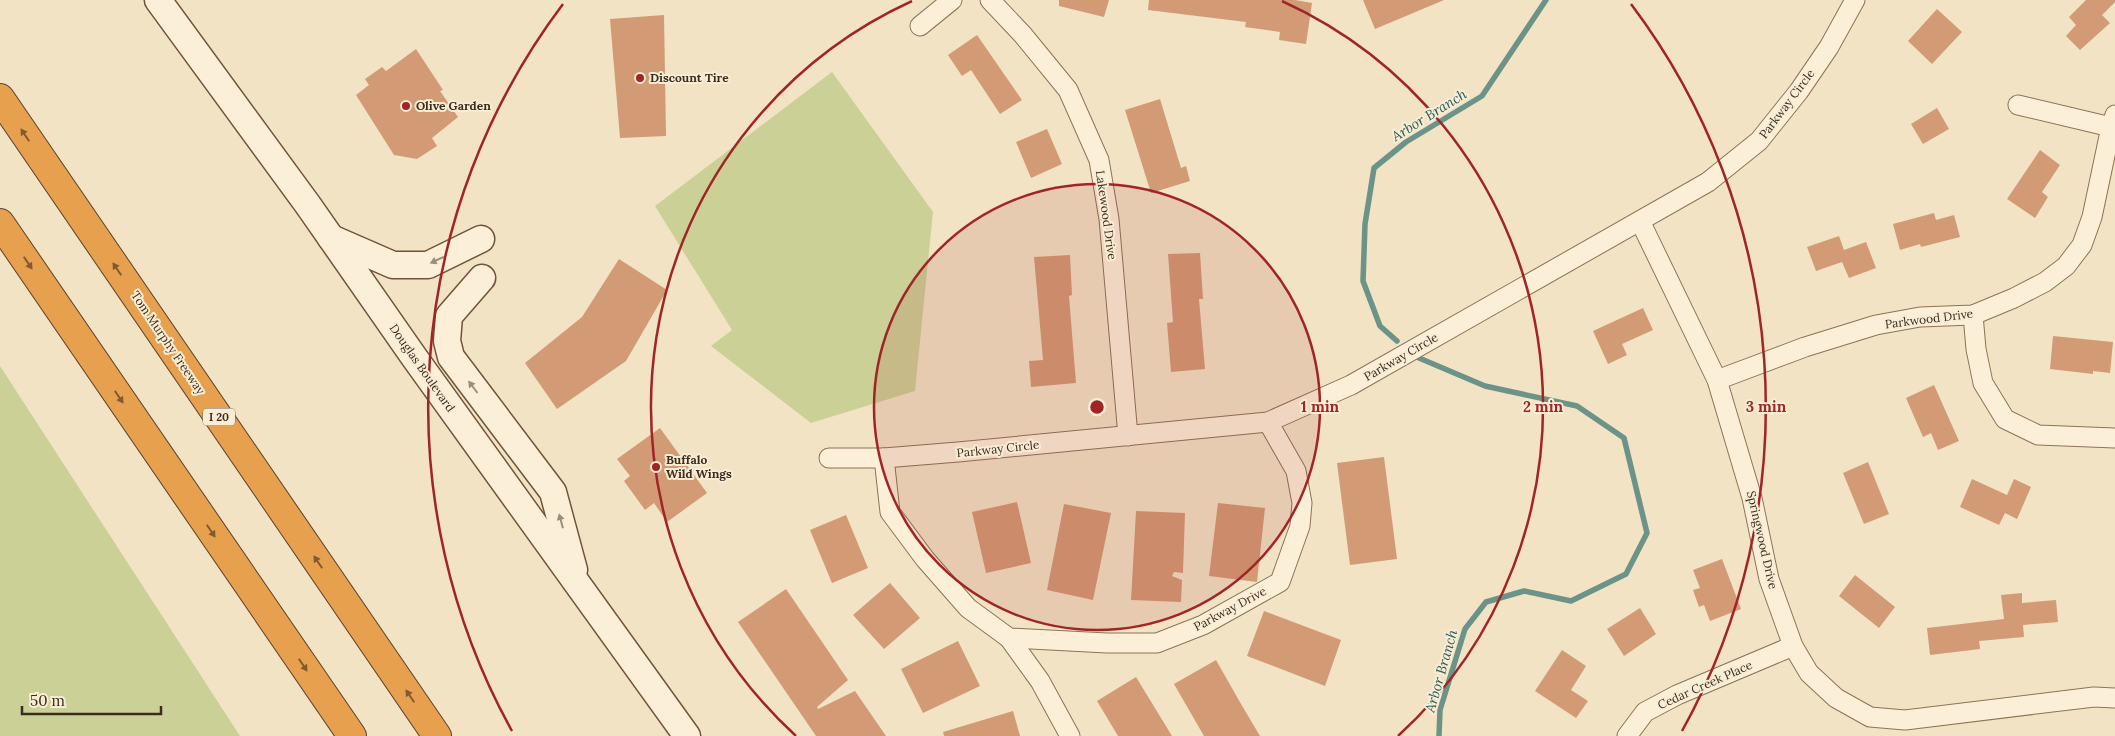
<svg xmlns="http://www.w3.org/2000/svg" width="2115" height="736" viewBox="0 0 2115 736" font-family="Lora,serif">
  <rect width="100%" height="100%" fill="#f1e3c3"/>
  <g fill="#cbd196">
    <path d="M 832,72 L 933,212 L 915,391 L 811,423 L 711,346 L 732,330 L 655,206 Z"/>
    <path d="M 0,366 L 240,736 L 0,736 Z"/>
  </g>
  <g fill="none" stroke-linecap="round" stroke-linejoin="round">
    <g stroke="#6b9388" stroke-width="5.5">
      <path d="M 1397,341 L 1380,326 L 1363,281 L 1365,224 L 1374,168 L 1406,142 L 1482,96 L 1546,0"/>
      <path d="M 1412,355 L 1485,386 L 1577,406 L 1624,438 L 1647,533 L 1626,574 L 1571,601 L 1524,591 L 1486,602 L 1465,629 L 1440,710 L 1439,736"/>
    </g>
  </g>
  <g fill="#d29b76">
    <path d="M 1059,0 L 1109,0 L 1104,17 L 1059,6 Z"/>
    <path d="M 1149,0 L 1295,0 L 1312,3 L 1306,44 L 1279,40 L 1280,32 L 1245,27 L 1246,22 L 1148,10 Z"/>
    <path d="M 1363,0 L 1444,0 L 1375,29 Z"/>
    <path d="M 2086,0 L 2115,0 L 2115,2 L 2102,15 L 2110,23 L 2080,50 L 2066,36 L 2076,25 L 2069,17 Z"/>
    <path d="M 1937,9 L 1962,32 L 1932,64 L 1908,41 Z"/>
    <path d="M 664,15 L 666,136 L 620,138 L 610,19 Z"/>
    <path d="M 977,35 L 1022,100 L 1000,114 L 971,70 L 962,76 L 948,55 Z"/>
    <path d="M 416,49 L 443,90 L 440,91 L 458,117 L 432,138 L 437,146 L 417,159 L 394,155 L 356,95 L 369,85 L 365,79 L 382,67 L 386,71 Z"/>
    <path d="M 1160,99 L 1181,168 L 1186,166 L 1190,181 L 1151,193 L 1125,110 Z"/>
    <path d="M 1937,108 L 1949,129 L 1923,144 L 1911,124 Z"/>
    <path d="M 1047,129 L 1062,164 L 1031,178 L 1016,142 Z"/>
    <path d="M 2040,150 L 2060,165 L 2042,192 L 2048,197 L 2035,218 L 2007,199 Z"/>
    <path d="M 1934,213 L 1936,220 L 1954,215 L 1960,237 L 1921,247 L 1920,244 L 1900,250 L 1893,224 Z"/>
    <path d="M 1839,236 L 1844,250 L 1866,242 L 1876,268 L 1849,278 L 1842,262 L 1816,271 L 1807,247 Z"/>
    <path d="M 1200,253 L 1203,299 L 1199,299 L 1205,369 L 1171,372 L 1167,323 L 1173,322 L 1168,254 Z"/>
    <path d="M 1070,255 L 1072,295 L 1069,296 L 1076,383 L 1031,387 L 1029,361 L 1043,360 L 1034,257 Z"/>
    <path d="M 619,259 L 667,290 L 626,361 L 557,409 L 525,363 L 582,317 Z"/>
    <path d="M 1643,308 L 1653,330 L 1622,344 L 1627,355 L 1608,364 L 1593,331 Z"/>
    <path d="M 2053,336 L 2113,342 L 2110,373 L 2093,371 L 2093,374 L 2050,369 Z"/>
    <path d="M 1934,385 L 1959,441 L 1938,450 L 1931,433 L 1923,437 L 1906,398 Z"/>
    <path d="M 660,428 L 707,493 L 667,522 L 654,503 L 645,510 L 624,481 L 630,476 L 617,459 Z"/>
    <path d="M 1384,457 L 1397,559 L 1350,565 L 1337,463 Z"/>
    <path d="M 1868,462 L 1889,514 L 1864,524 L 1843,473 Z"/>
    <path d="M 1972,479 L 2007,495 L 2014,479 L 2031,487 L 2017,519 L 2005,513 L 1999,525 L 1960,507 Z"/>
    <path d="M 1017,502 L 1031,563 L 986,573 L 972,512 Z"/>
    <path d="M 1218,503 L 1265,508 L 1257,582 L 1209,576 Z"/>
    <path d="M 1064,504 L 1111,513 L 1093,600 L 1047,590 Z"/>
    <path d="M 1136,511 L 1185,513 L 1183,573 L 1174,572 L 1172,576 L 1182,580 L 1181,602 L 1131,600 Z"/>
    <path d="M 846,515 L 868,568 L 832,583 L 810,530 Z"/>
    <path d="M 1722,559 L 1741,609 L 1710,621 L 1704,605 L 1699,607 L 1693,590 L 1700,588 L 1693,570 Z"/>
    <path d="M 1855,575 L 1895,607 L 1879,628 L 1839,596 Z"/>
    <path d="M 890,583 L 920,618 L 884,649 L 853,615 Z"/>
    <path d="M 786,589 L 848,680 L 817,707 L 818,709 L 855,691 L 886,736 L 816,736 L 738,622 Z"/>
    <path d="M 2022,593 L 2022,603 L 2056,600 L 2058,622 L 2023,625 L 2024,637 L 1979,641 L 1980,649 L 1930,655 L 1927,628 L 2004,619 L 2001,595 Z"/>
    <path d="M 1640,608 L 1656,634 L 1624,656 L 1607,629 Z"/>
    <path d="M 1264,611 L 1341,640 L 1325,686 L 1247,656 Z"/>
    <path d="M 958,641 L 980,686 L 923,713 L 901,669 Z"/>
    <path d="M 1562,650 L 1586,666 L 1571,690 L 1588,701 L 1576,718 L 1535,691 Z"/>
    <path d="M 1216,660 L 1241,704 L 1260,736 L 1204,736 L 1174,684 Z"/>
    <path d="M 1136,677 L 1172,736 L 1118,736 L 1097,701 Z"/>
    <path d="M 1013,711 L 1020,736 L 944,736 L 943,732 Z"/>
  </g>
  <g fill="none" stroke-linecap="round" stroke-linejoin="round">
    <defs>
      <g id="street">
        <path d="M 990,0 L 1023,35 L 1068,90 L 1099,160 L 1109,219 L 1128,436"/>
        <path d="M 920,26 L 952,0"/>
        <path d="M 2018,105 L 2111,127"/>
        <path d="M 1640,221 L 1717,380 L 1752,498 L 1769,579 L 1793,646 L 1809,673 L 1836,698 L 1870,717 L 1905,720 L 2094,697 L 2115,698"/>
        <path d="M 1973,315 L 1976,349 L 1983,383 L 2005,419 L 2038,435 L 2115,438"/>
        <path d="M 1717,380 L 1805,347 L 1876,325 L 1920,317 L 1973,315 L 2014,298 L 2045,282 L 2066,266 L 2082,245 L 2092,217 L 2111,127 L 2115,115"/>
        <path d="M 829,458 L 884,458 L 958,452 L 1268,422 L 1351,385 L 1708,182 L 1759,141 L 1799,91 L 1829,47 L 1855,0"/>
        <path d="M 884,458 L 890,512 L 925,559 L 968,608 L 1009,638 L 1107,643 L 1157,643 L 1203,625 L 1280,582 L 1300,526 L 1302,503 L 1296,471 L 1268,422"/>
        <path d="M 1009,638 L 1040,681 L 1070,736"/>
        <path d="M 1627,736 L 1645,712 L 1677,695 L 1793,646"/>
      </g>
      <g id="secondary">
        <path d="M 158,0 L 308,205 L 414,357 L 687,736"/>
        <path d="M 331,238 L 393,265 L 428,265 L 481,239"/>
        <path d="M 482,278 L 449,316 L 447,341 L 451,357 L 553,492 L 574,570"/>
      </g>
      <g id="highway">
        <path d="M 0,98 L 437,736"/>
        <path d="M 0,223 L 352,736"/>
      </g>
    </defs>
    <use href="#street" stroke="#8d7358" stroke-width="21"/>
    <use href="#secondary" stroke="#6f543b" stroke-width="29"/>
    <use href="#highway" stroke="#5b412d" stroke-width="30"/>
    <use href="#street" stroke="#fbf0d7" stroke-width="19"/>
    <use href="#secondary" stroke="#fbf0d7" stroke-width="26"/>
    <use href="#highway" stroke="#e6a04e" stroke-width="28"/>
  </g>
  <defs><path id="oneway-solid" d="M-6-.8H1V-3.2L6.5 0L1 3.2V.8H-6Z" transform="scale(1.25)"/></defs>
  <g fill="#805a31">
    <use href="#oneway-solid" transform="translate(25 135) rotate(-124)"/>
    <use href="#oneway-solid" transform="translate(28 263) rotate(56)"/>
    <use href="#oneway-solid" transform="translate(117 269) rotate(-124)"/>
    <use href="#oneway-solid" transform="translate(119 397) rotate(56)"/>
    <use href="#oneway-solid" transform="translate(211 531) rotate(56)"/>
    <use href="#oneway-solid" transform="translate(318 562) rotate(-124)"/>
    <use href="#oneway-solid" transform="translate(303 665) rotate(56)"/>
    <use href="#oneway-solid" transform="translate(410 696) rotate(-124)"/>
  </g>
  <g fill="#9c8e7a">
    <use href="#oneway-solid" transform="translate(437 260) rotate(155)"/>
    <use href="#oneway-solid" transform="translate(473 387) rotate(-127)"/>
    <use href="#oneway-solid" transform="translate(561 521) rotate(-105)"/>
  </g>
  <circle cx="1097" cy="407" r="223" fill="#a12427" fill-opacity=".12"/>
  <g fill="none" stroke="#a12427" stroke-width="2.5">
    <circle cx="1097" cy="407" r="223"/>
    <path d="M796 736A446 446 0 0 1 912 1M1282 1A446 446 0 0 1 1398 736"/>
    <path d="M512 731A669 669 0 0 1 563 4M1631 4A669 669 0 0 1 1682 731"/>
  </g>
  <g fill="#a12427" stroke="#f8edd4" stroke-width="2">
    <circle cx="640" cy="78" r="5"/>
    <circle cx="406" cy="106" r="5"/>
    <circle cx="656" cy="467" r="5"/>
  </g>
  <g text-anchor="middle" stroke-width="4" stroke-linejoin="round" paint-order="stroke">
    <rect fill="#f8edd4" stroke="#746654" stroke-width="1" x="203" y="408.5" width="32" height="17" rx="4"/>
    <g font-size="11" font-weight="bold" fill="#3c2c1d">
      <text x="219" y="421">I 20</text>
    </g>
    <g font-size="12" font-weight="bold" fill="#3c2c1d" stroke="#f8edd4" text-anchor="start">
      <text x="650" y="82">Discount Tire</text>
      <text x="416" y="110">Olive Garden</text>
      <text x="666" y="464">Buffalo<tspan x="666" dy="14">Wild Wings</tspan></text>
    </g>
    <g font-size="12" fill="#3c2c1d" stroke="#f8edd4">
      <text transform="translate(1787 104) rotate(-53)" y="4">Parkway Circle</text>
      <text transform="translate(1106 215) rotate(82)" y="4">Lakewood Drive</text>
      <text transform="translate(1929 319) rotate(-7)" y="4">Parkwood Drive</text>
      <text transform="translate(168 343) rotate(56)" y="4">Tom Murphy Freeway</text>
      <text transform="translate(1401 357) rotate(-30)" y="4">Parkway Circle</text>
      <text transform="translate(422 368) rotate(55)" y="4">Douglas Boulevard</text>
      <text transform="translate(998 449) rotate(-6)" y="4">Parkway Circle</text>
      <text transform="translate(1762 540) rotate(77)" y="4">Springwood Drive</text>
      <text transform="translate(1230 609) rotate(-28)" y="4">Parkway Drive</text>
      <text transform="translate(1705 685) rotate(-24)" y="4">Cedar Creek Place</text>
    </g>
    <g font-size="14" font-style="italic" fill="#2c5d59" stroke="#f8edd4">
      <text transform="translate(1429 115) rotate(-32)" y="5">Arbor Branch</text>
      <text transform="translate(1441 671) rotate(-74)" y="5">Arbor Branch</text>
    </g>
  </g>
  <circle cx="1097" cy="407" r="8" fill="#a12427" stroke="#f8edd4" stroke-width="2.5"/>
  <g font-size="15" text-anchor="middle" font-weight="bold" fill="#a12427" stroke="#f8edd4" stroke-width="4" stroke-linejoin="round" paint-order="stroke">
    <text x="1320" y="412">1 min</text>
    <text x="1543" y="412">2 min</text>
    <text x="1766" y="412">3 min</text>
  </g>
  <path d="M22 706v8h139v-8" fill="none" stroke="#3c2c1d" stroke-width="2.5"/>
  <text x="30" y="706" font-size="15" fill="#3c2c1d" stroke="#f8edd4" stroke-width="4" paint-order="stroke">50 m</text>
</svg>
